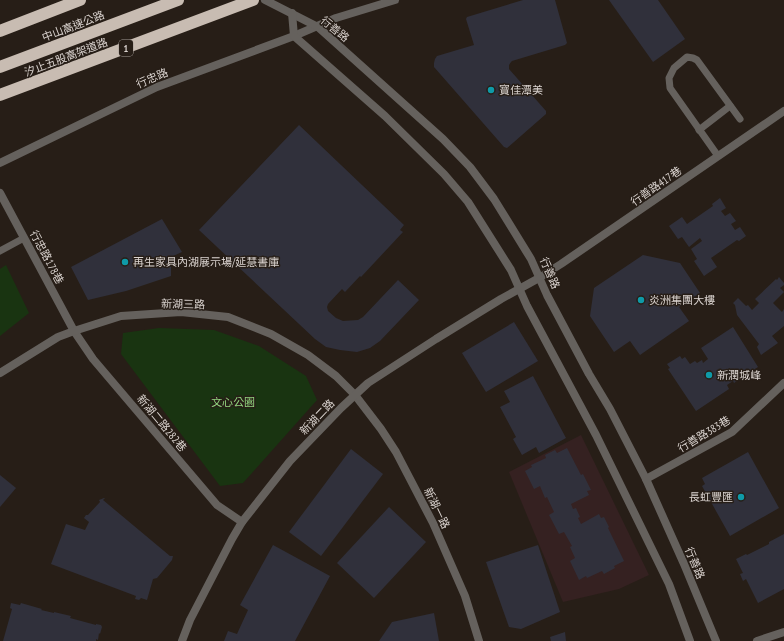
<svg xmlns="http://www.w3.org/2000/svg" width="784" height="641" viewBox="0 0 784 641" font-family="'PT Sans Narrow','Noto Sans TC',sans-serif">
  <rect width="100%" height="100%" fill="#271e17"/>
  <path fill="#352121" d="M 581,435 L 649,575 L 619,589 L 563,602 L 509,472 Z"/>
  <g fill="#193411">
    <path d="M 6,265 L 29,313 L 0,336 L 0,269 Z"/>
    <path d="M 159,328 L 214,330 L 259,346 L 306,376 L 317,400 L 243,483 L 220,486 L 121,354 L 123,333 Z"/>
  </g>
  <g fill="#30303b">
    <path d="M 523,0 L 555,0 L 567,43 L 565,45 L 512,61 L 511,62 L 509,65 L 509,69 L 546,111 L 546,114 L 507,148 L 504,147 L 434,67 L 434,63 L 435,59 L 437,56 L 474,45 L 466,19 L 467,17 Z"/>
    <path d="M 609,0 L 658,0 L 685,39 L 653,62 Z"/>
    <path d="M 299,125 L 404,225 L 400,230 L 403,232 L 361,277 L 360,276 L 345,292 L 342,289 L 328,304 L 327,307 L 328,311 L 336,318 L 343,321 L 358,320 L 363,317 L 398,280 L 419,300 L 380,341 L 370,348 L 357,352 L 340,350 L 326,347 L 315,339 L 199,230 Z"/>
    <path d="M 720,198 L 726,208 L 721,211 L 725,216 L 730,213 L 736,221 L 731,224 L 735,230 L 740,227 L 746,236 L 739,241 L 737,240 L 711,258 L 717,267 L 704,276 L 694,261 L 697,259 L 691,249 L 702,241 L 700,238 L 689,247 L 682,237 L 678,239 L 669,226 L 682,217 L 687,224 L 713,206 L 712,204 Z"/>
    <path d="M 162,219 L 182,252 L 171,257 L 171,276 L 126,291 L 88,300 L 71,267 Z"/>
    <path d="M 643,255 L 680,263 L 700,293 L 679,307 L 689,321 L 640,355 L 630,341 L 614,352 L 590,316 L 594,288 Z"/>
    <path d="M 779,277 L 784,283 L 784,285 L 780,288 L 784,292 L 773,303 L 782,312 L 784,309 L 784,326 L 772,336 L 778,343 L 761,355 L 757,347 L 759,344 L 737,315 L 735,305 L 733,303 L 738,298 L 746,306 L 748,305 L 752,310 L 759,303 L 755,299 L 776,279 L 777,280 Z"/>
    <path d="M 514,322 L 538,361 L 486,392 L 462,353 Z"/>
    <path d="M 733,327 L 758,367 L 734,383 L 733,381 L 727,385 L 729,389 L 696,411 L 668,369 L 670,368 L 667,364 L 680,356 L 682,359 L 685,357 L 690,364 L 695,361 L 697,363 L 702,360 L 703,363 L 708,359 L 701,348 Z"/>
    <path d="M 533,376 L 566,438 L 539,453 L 536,447 L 522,455 L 513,439 L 516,437 L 500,407 L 510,402 L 504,391 Z"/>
    <path d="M 567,448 L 581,475 L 583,474 L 591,490 L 587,491 L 589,495 L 571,504 L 573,509 L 576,508 L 580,517 L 578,518 L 581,524 L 599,514 L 601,518 L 604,517 L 609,527 L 608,528 L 624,561 L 614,566 L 615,568 L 604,574 L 602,571 L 587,578 L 586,576 L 579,580 L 570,561 L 575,558 L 570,547 L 572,546 L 564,532 L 559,534 L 549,515 L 554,512 L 547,497 L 545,498 L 540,486 L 534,489 L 525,471 L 532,467 L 531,465 L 546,458 L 545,455 L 555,450 L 557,453 Z"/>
    <path d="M 351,449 L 383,474 L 321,556 L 289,532 Z"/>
    <path d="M 748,452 L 779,508 L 730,536 L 702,486 L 705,484 L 702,478 Z"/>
    <path d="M 0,475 L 16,488 L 0,507 Z"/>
    <path d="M 104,498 L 105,498 L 103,500 L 170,556 L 173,556 L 172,560 L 157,578 L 153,579 L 147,600 L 141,598 L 139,600 L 135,599 L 136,596 L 51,564 L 66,524 L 85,530 L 89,522 L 84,518 L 86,515 L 88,515 L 100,502 L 99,500 Z"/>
    <path d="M 389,507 L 426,542 L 374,598 L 337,563 Z"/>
    <path d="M 784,534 L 784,589 L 758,603 L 746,579 L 743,581 L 740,574 L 743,573 L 736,559 L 746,554 L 747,555 L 769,544 L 769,542 Z"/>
    <path d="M 273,545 L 330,576 L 295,641 L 224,641 L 228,631 L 237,634 L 248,610 L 240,605 Z"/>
    <path d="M 538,545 L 560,612 L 521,629 L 509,627 L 486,562 Z"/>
    <path d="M 11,603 L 20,605 L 21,603 L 42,609 L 41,610 L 54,613 L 54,612 L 71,616 L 70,618 L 96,625 L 96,624 L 101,625 L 102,627 L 100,634 L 99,633 L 98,640 L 96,639 L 96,641 L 3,641 L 12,609 L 10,608 Z"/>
    <path d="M 434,613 L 439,641 L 379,641 L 392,622 Z"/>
    <path d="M 565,632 L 566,641 L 551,641 L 550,637 Z"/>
  </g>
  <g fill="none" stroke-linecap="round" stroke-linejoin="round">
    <g stroke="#65615d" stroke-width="7">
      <path d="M 699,130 L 730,106"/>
      <path d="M 718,156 L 670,88 L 669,78 L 674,68 L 687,57 L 693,58 L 697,60 L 740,119"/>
      <path d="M 0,251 L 24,238"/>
    </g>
    <g stroke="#65615d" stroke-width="8">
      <path d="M 0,163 L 157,87 L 294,36 L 336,18 L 395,0"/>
      <path d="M 0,193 L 74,331 L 93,359 L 217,505 L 242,522"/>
      <path d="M 539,278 L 561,264 L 784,111"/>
      <path d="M 0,373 L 58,337 L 74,331 L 121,316 L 181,312 L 228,317 L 271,334 L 308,355 L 336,376 L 355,395 L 381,429 L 396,452 L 433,523 L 465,596 L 479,641"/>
      <path d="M 646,479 L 732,432 L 784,383"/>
      <path d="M 757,641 L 784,632"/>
    </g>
    <g stroke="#65615d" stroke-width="8">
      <path d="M 265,0 L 318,27 L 443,139 L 470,167 L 494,199 L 531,259 L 547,295 L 589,374 L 610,409 L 646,479 L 684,564 L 716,641"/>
      <path d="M 292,13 L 294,36 L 385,116 L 444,174 L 468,202 L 511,270 L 527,306 L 596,435 L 669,584 L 690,641"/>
      <path d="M 182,641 L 190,620 L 232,539 L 242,522 L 290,461 L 341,408 L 368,383 L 436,339 L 501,299 L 539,278"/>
    </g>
    <g stroke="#c8bcb2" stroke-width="12">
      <path d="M 0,31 L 80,0"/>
      <path d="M 0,67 L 178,0"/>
      <path d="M 0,95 L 253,0"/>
    </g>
  </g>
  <g fill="#0f9aa8" stroke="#271e17" stroke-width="1.5">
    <circle cx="491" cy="90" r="4"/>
    <circle cx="125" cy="262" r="4"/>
    <circle cx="641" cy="300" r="4"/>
    <circle cx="709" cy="375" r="4"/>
    <circle cx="741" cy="497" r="4"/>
  </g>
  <g text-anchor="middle" stroke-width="3" stroke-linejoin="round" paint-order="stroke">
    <rect fill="#271e17" stroke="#a59d98" stroke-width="1" x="119" y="40" width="14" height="16" rx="3"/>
    <g font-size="10" font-weight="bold" fill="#dbd4d0">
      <text x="126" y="52">1</text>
    </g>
    <g font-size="11" fill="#dbd4d0" stroke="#271e17">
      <text transform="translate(73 26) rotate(-21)" y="4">中山高速公路</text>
      <text transform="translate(335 29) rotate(39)" y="4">行善路</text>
      <text transform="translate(66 57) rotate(-21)" y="4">汐止五股高架道路</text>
      <text transform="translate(152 78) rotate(-23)" y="4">行忠路</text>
      <text transform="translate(656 186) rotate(-35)" y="4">行善路417巷</text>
      <text transform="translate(47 257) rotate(62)" y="4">行忠路178巷</text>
      <text transform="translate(550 273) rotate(66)" y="4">行善路</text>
      <text transform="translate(183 304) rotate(1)" y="4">新湖三路</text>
      <text transform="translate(317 417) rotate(-46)" y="4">新湖二路</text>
      <text transform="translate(162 423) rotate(50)" y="4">新湖二路282巷</text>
      <text transform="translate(704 434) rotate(-31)" y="4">行善路383巷</text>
      <text transform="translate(437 508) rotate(64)" y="4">新湖一路</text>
      <text transform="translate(695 563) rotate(67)" y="4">行善路</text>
    </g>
    <g font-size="11" fill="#dbd4d0" stroke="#271e17" text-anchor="start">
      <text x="499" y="94">寶佳潭美</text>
      <text x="133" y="266">再生家具內湖展示場/延慧書庫</text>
      <text x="649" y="304">炎洲集團大樓</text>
      <text x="717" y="379">新潤城峰</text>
      <text x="733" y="501" text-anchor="end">長虹豐匯</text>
    </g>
    <g font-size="11" fill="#92d77f" stroke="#271e17">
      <text x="233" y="406">文心公園</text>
    </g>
  </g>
</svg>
